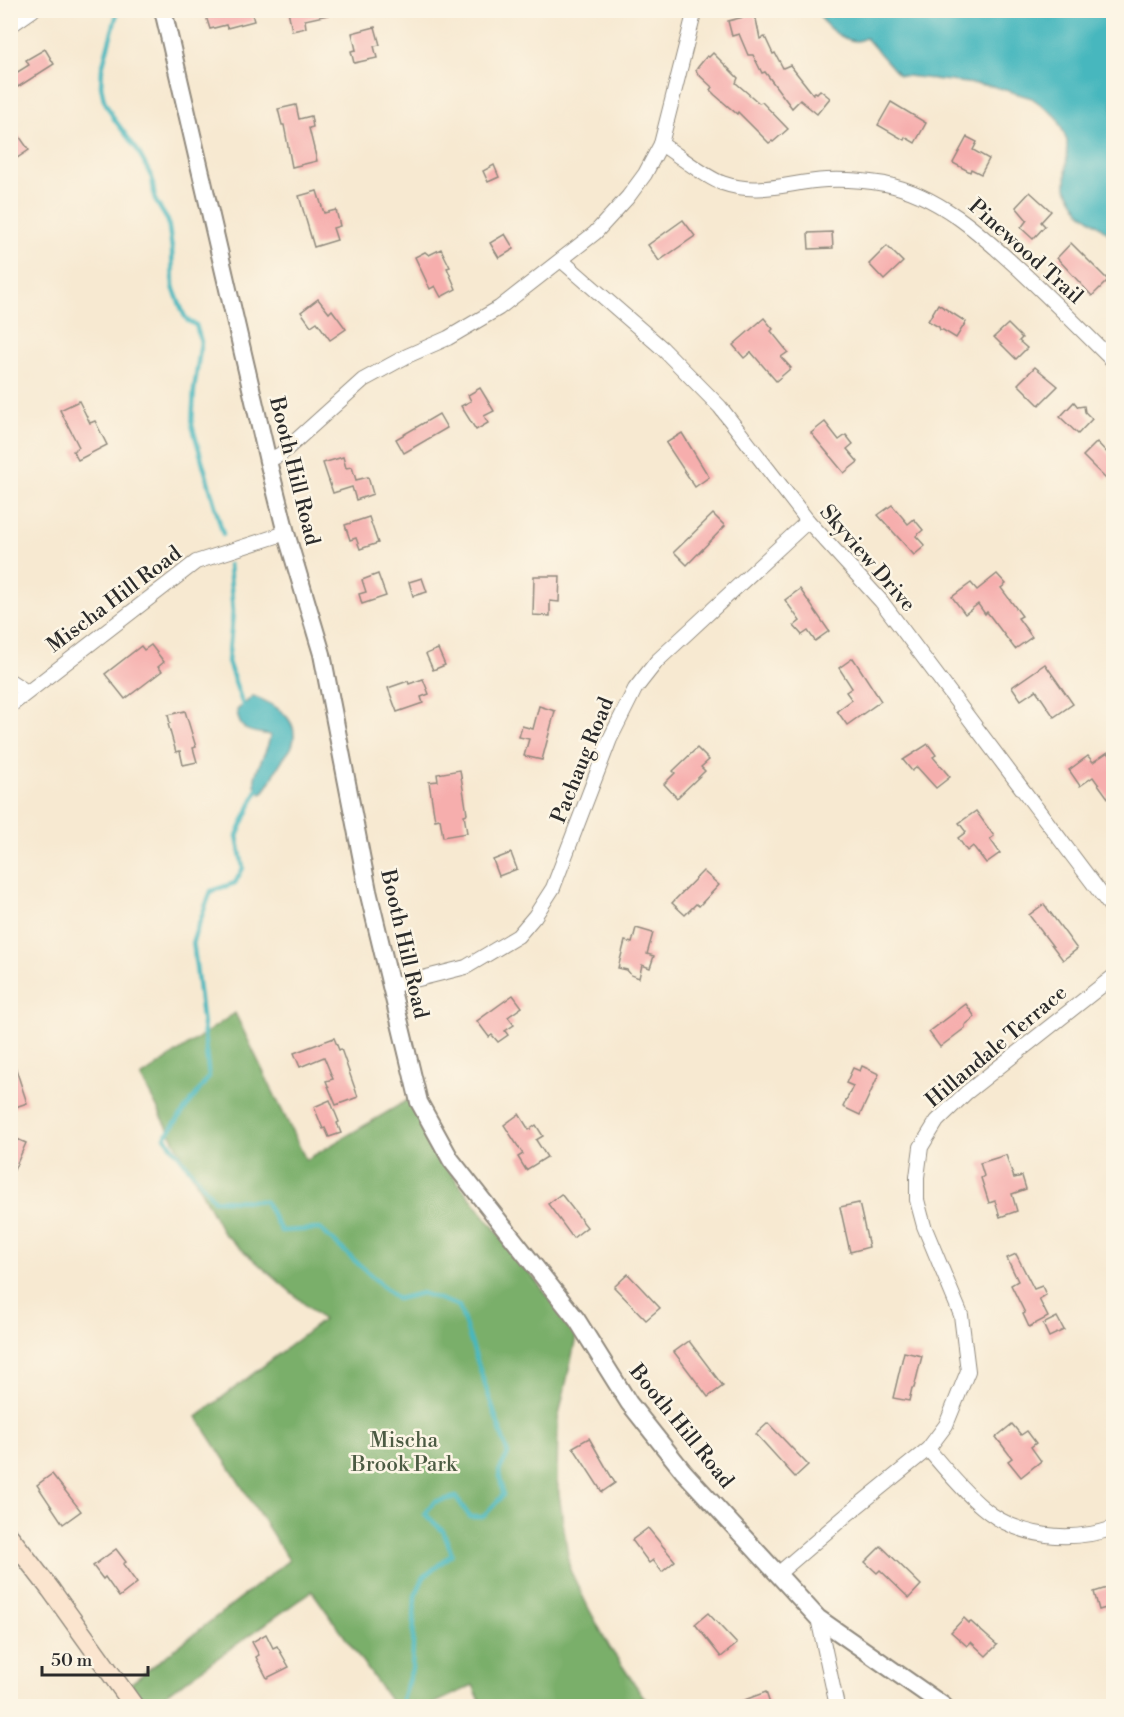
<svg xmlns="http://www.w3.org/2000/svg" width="1124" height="1717" viewBox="0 0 1124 1717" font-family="'Libre Bodoni',serif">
  <rect width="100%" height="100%" fill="#fcf5e5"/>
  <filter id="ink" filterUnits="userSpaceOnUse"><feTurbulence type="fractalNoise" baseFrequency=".0167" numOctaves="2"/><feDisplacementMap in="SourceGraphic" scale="12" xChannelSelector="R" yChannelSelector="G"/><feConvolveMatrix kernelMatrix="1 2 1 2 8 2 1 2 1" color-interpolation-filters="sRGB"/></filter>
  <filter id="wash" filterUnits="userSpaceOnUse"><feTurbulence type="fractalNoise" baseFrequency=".008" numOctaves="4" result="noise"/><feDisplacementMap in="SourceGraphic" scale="24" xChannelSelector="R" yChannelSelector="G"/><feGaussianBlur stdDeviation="1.35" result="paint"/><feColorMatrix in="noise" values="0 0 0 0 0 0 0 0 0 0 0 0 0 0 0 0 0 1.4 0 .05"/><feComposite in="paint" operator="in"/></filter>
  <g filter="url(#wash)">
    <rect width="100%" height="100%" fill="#f7e9d1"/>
    <path fill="#7aaf6a" stroke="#526d4a" stroke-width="1.5" d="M 235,1013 L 306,1160 L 411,1098 L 427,1143 L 577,1333 L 558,1420 L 557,1480 L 570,1570 L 589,1609 L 610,1648 L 650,1706 L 482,1706 L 473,1685 L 429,1706 L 394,1706 L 312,1591 L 150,1706 L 144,1706 L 129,1685 L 289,1560 L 197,1417 L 323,1320 L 223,1233 L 141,1077 Z"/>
    <g fill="#47b7be" stroke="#397174" stroke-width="1.5">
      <path d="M 818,11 L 1113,11 L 1113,237 L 1080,211 L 1066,188 L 1067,141 L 1057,117 L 1032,98 L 992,86 L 899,75 L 866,38 C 862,39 859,41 856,41 C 841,40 822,25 818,11 Z"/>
      <path d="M 253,696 C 274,704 302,719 292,746 C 290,752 284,756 281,762 C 274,772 271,786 261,794 C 243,780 270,753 270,735 C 253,731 239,735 237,710 Z"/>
    </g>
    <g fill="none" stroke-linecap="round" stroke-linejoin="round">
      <g stroke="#47b7be" stroke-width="4.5">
        <path d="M 118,10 L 102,68 L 101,86 L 104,100 L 114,119 L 138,151 L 152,178 L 155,200 L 168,221 L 172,249 L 173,287 L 184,315 L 188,321 L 196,325 L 201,342 L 194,390 L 192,425 L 223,534"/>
        <path d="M 229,565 L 233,612 L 228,662 L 244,708"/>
        <path d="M 259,786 L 237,836 L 243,868 L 235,883 L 211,891 L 193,940 L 209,1077 L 165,1137 L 214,1200 L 265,1201 L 281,1231 L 320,1229 L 397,1299 L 422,1293 L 459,1306 L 508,1454 L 499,1471 L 503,1495 L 483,1517 L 470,1517 L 456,1497 L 434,1502 L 425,1514 L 443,1531 L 452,1554 L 424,1577 L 415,1596 L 412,1669 L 400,1706"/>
      </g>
    </g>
    <g id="blocks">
      <g fill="#f6aead">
        <path d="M 212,10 L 251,10 L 254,21 L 227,28 L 226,25 L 210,29 L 205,13 Z"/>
        <path d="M 288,10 L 327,10 L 328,15 L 305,20 L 306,28 L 292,31 Z"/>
        <path d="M 755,14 L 760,39 L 765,37 L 773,54 L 775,53 L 783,68 L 790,65 L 813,94 L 815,92 L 817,93 L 820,90 L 830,98 L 817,114 L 800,100 L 792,108 L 765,72 L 762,73 L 753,55 L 748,55 L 739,34 L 732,36 L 728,21 Z"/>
        <path d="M 375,27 L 380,45 L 374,46 L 377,58 L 354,63 L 351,51 L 356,50 L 352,33 Z"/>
        <path d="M 45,49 L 54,64 L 18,87 L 11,76 L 29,65 L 26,60 Z"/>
        <path d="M 713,53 L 738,78 L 736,83 L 759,103 L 762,102 L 788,129 L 773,142 L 772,141 L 769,143 L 738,112 L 737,114 L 715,95 L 710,90 L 712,87 L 698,74 L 696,70 L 698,67 L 707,56 L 709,57 Z"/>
        <path d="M 891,102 L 926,123 L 915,143 L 905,137 L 904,140 L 878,125 Z"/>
        <path d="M 296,105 L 299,119 L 311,116 L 313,127 L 309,128 L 317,161 L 292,167 L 284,125 L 282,125 L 278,109 Z"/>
        <path d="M 17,133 L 29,150 L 14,160 L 10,154 L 10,138 Z"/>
        <path d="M 967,137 L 977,142 L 973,150 L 989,159 L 981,174 L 971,169 L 970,172 L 953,163 Z"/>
        <path d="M 494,165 L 499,177 L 488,182 L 483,171 Z"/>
        <path d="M 317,191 L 324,213 L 336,210 L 340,226 L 333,228 L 337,240 L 314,247 L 299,196 Z"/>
        <path d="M 1030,192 L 1051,211 L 1041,222 L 1045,226 L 1033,239 L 1021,228 L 1027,220 L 1016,207 Z"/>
        <path d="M 683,220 L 695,236 L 659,261 L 648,245 Z"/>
        <path d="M 832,232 L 833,248 L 809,249 L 808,233 Z"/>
        <path d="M 505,234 L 514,249 L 499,258 L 490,243 Z"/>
        <path d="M 1071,243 L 1108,280 L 1092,296 L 1057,258 Z"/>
        <path d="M 887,246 L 903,262 L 884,280 L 869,264 Z"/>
        <path d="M 441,249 L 450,267 L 447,268 L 456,289 L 441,297 L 435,286 L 430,289 L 415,257 L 425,252 L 429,255 Z"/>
        <path d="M 318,299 L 329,313 L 332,310 L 346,329 L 330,340 L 317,322 L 311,326 L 301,312 Z"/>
        <path d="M 938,304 L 966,322 L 956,338 L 943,330 L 940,330 L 939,327 L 928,321 Z"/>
        <path d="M 764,318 L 773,329 L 771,331 L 788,352 L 781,357 L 791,368 L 776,381 L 751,352 L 744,358 L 733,345 Z"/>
        <path d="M 1008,324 L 1022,338 L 1019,341 L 1027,348 L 1016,359 L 994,337 Z"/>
        <path d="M 1035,367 L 1058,386 L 1039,405 L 1018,384 Z"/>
        <path d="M 480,388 L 494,411 L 484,416 L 488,423 L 476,430 L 461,406 L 471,401 L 468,395 Z"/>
        <path d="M 79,401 L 90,423 L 95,421 L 107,445 L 78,460 L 73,451 L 79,447 L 60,410 Z"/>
        <path d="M 1074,402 L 1078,407 L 1084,406 L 1085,412 L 1092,419 L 1078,434 L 1060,417 Z"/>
        <path d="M 439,414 L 447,428 L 404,453 L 396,439 Z"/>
        <path d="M 825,422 L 839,440 L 846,435 L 853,444 L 847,449 L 858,462 L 844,473 L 811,433 Z"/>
        <path d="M 682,433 L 709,477 L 695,487 L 666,443 Z"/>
        <path d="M 1097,442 L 1113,459 L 1113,471 L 1106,479 L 1083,456 Z"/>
        <path d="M 343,457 L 346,468 L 352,467 L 356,480 L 368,477 L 373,494 L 356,500 L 352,487 L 333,493 L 323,463 Z"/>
        <path d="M 892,505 L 908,524 L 914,519 L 923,530 L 916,536 L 925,546 L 914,555 L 878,515 Z"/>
        <path d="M 713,514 L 725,526 L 687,565 L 674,552 Z"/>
        <path d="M 369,517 L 378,543 L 360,549 L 356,538 L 350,540 L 345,525 Z"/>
        <path d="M 378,574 L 386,596 L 362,604 L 359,594 L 366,592 L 362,580 Z"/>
        <path d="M 997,574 L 1006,584 L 1001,588 L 1022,616 L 1018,618 L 1032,637 L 1015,649 L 987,612 L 985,614 L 978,604 L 965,614 L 952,597 L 971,583 L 977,590 Z"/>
        <path d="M 534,576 L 560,576 L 559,602 L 550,601 L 550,616 L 533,615 Z"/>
        <path d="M 422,578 L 427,592 L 413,596 L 409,582 Z"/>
        <path d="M 800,589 L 829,631 L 815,641 L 808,631 L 802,635 L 794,626 L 800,621 L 785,600 Z"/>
        <path d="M 151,645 L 164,662 L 158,667 L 162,671 L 125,699 L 105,674 L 141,646 L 144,650 Z"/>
        <path d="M 438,649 L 445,665 L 433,670 L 426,654 Z"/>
        <path d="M 853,658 L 881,701 L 847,725 L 837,711 L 852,700 L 846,692 L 852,688 L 839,668 Z"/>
        <path d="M 1045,664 L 1073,704 L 1054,717 L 1036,690 L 1021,700 L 1012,687 Z"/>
        <path d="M 423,679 L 429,694 L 421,697 L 423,703 L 397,712 L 388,688 L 408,681 L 409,684 Z"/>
        <path d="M 539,706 L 555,711 L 542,760 L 524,756 L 529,739 L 519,737 L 522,726 L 533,729 Z"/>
        <path d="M 185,711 L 196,747 L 193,748 L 197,762 L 183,765 L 180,751 L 176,752 L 168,724 L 170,723 L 168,715 Z"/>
        <path d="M 928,744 L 936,755 L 933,757 L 950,777 L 936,788 L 917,767 L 912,771 L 903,760 Z"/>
        <path d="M 697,748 L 709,760 L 701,767 L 705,771 L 677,798 L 664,784 L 675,773 L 673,771 Z"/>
        <path d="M 1108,752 L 1113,760 L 1113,805 L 1093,777 L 1080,786 L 1069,770 L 1088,756 L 1093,762 Z"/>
        <path d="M 460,770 L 467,814 L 464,815 L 467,833 L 443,837 L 440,819 L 435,820 L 429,782 L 438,781 L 437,774 Z"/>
        <path d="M 976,811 L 994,836 L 990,839 L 1000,853 L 986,863 L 973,846 L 967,851 L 958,838 L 966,832 L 959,823 Z"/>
        <path d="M 511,853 L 517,869 L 499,876 L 493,860 Z"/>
        <path d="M 703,871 L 719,885 L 699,906 L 696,904 L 685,915 L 672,903 Z"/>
        <path d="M 1044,904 L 1077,949 L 1063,960 L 1029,915 Z"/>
        <path d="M 636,928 L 653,933 L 647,954 L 654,956 L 650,968 L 642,965 L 639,978 L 631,975 L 627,970 L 618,968 L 625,941 L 632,943 Z"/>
        <path d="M 513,995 L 522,1007 L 508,1017 L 514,1025 L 505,1031 L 508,1035 L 498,1042 L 492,1035 L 489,1037 L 477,1021 Z"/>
        <path d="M 966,1004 L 975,1017 L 965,1025 L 965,1028 L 940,1047 L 929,1032 Z"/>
        <path d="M 334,1038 L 339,1050 L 341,1049 L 358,1097 L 336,1105 L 326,1081 L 333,1079 L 324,1057 L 300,1067 L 294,1053 Z"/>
        <path d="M 10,1060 L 13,1060 L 27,1103 L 10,1109 Z"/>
        <path d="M 862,1066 L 879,1074 L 860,1115 L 843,1107 L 853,1086 L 846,1083 L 853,1068 L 860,1071 Z"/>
        <path d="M 330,1100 L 339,1122 L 337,1123 L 341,1133 L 329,1137 L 325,1128 L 323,1129 L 314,1107 Z"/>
        <path d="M 519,1114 L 529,1130 L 536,1125 L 543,1136 L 536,1140 L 547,1157 L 526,1170 L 518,1157 L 523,1154 L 504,1125 Z"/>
        <path d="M 10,1136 L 26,1143 L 10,1179 Z"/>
        <path d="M 1006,1155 L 1014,1178 L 1022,1176 L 1026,1189 L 1012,1194 L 1017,1211 L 1000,1217 L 995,1201 L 989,1203 L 981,1178 L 984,1176 L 980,1163 Z"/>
        <path d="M 561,1194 L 587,1227 L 573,1238 L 548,1204 Z"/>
        <path d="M 859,1203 L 869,1247 L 850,1252 L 840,1207 Z"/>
        <path d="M 1016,1254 L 1034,1289 L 1042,1286 L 1046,1295 L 1039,1299 L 1048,1317 L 1029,1327 L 1023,1314 L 1025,1313 L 1011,1285 L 1018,1281 L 1007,1258 Z"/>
        <path d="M 628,1274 L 660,1308 L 646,1320 L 614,1287 Z"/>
        <path d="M 1057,1317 L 1064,1330 L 1049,1337 L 1043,1324 Z"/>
        <path d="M 689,1341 L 723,1386 L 708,1397 L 674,1352 Z"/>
        <path d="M 904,1352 L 922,1356 L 914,1388 L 912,1388 L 909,1401 L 893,1398 Z"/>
        <path d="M 768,1423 L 808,1465 L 795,1477 L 756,1434 Z"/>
        <path d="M 1012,1424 L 1021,1435 L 1027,1431 L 1036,1443 L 1031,1447 L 1041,1461 L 1021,1477 L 1008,1461 L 1012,1458 L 996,1437 Z"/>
        <path d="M 589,1438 L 615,1483 L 602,1492 L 573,1447 Z"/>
        <path d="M 52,1474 L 81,1511 L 63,1524 L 37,1485 Z"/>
        <path d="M 648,1528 L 675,1561 L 662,1572 L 653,1560 L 649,1563 L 632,1540 Z"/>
        <path d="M 881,1546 L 921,1585 L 909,1598 L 880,1570 L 877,1573 L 865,1562 Z"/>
        <path d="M 116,1549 L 126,1562 L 123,1564 L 137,1583 L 119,1597 L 105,1577 L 103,1579 L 93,1566 Z"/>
        <path d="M 1113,1586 L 1113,1606 L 1099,1610 L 1094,1592 Z"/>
        <path d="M 708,1613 L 737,1644 L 721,1657 L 695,1624 Z"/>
        <path d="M 964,1618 L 969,1623 L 971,1622 L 997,1645 L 986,1656 L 971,1642 L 967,1646 L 951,1632 Z"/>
        <path d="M 266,1634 L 273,1648 L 277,1646 L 289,1667 L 267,1678 L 256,1657 L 259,1655 L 252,1642 Z"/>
        <path d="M 766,1692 L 771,1707 L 731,1707 L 731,1705 Z"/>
      </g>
    </g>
  </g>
  <g filter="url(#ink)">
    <use href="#blocks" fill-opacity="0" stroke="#918a7e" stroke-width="1.5"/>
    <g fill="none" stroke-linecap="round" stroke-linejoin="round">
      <defs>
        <g id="minor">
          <path d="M 10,26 L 33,10"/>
          <path d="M 661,144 C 677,154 706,178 722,183 C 759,196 789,182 826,180 C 845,179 867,181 885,184 C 940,195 983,236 1022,272 C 1053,301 1083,331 1114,362"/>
          <path d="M 561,260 L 662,348 L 720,407 L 808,521 L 881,601 L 1114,911"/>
          <path d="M 268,461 L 281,454 L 363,380 L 407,356 L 448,338 L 499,308 L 595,233 L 628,197 L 645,174 L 661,144 L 695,10"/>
          <path d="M 10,681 L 27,692"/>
          <path d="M 10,706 L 196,562 L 286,533"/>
          <path d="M 391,986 L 466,967 L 518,936 L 535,916 L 553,888 L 610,739 L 635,689 L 657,661 L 808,521"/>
          <path d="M 928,1449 C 945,1469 962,1490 982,1507 C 1018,1538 1070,1543 1114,1528"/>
          <path d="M 779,1573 L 849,1513 L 928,1449 L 946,1425 L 968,1371 L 961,1315 L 924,1226 L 917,1200 L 917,1177 L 921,1147 L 937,1121 L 966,1093 L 1114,976"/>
          <path d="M 818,1618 L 837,1706"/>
        </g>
        <path id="tertiary" d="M 163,10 L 268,461 L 286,533 L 322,654 L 368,891 L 419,1102 L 451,1160 L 577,1320 L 629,1403 L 683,1471 L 818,1618 L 944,1706"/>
        <path id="secondary" d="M 10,1537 L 51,1590 L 134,1706"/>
      </defs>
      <use href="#minor" stroke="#918a7e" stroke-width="16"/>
      <use href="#tertiary" stroke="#918a7e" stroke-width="20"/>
      <use href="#secondary" stroke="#918a7e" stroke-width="21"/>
      <use href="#minor" stroke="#fff" stroke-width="14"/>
      <use href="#tertiary" stroke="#fff" stroke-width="16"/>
      <use href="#secondary" stroke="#fbe5cf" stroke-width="18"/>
    </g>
  </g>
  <g text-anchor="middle" stroke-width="5" stroke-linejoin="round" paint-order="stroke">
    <g font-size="21" fill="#2b2b2b" stroke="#fcf5e5">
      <text transform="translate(1026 251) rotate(42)" y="7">Pinewood Trail</text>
      <text transform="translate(295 471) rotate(76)" y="7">Booth Hill Road</text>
      <text transform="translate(868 558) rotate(49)" y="7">Skyview Drive</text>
      <text transform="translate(114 599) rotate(-37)" y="7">Mischa Hill Road</text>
      <text transform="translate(582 760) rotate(-68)" y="7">Pachaug Road</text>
      <text transform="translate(405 944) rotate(77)" y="7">Booth Hill Road</text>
      <text transform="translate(996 1046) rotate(-40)" y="7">Hillandale Terrace</text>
      <text transform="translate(682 1426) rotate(51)" y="7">Booth Hill Road</text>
    </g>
    <g font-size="21" fill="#4c5b43" stroke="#fcf5e5">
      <text x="404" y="1447">Mischa<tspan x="404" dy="24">Brook Park</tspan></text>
    </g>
  </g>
  <rect width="1124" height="1717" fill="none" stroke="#fcf5e5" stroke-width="36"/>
  <path d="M42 1666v9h106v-9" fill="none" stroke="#2b2b2b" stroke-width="3"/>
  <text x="51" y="1666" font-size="18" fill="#2b2b2b" stroke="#fcf5e5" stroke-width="4.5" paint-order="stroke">50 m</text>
</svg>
